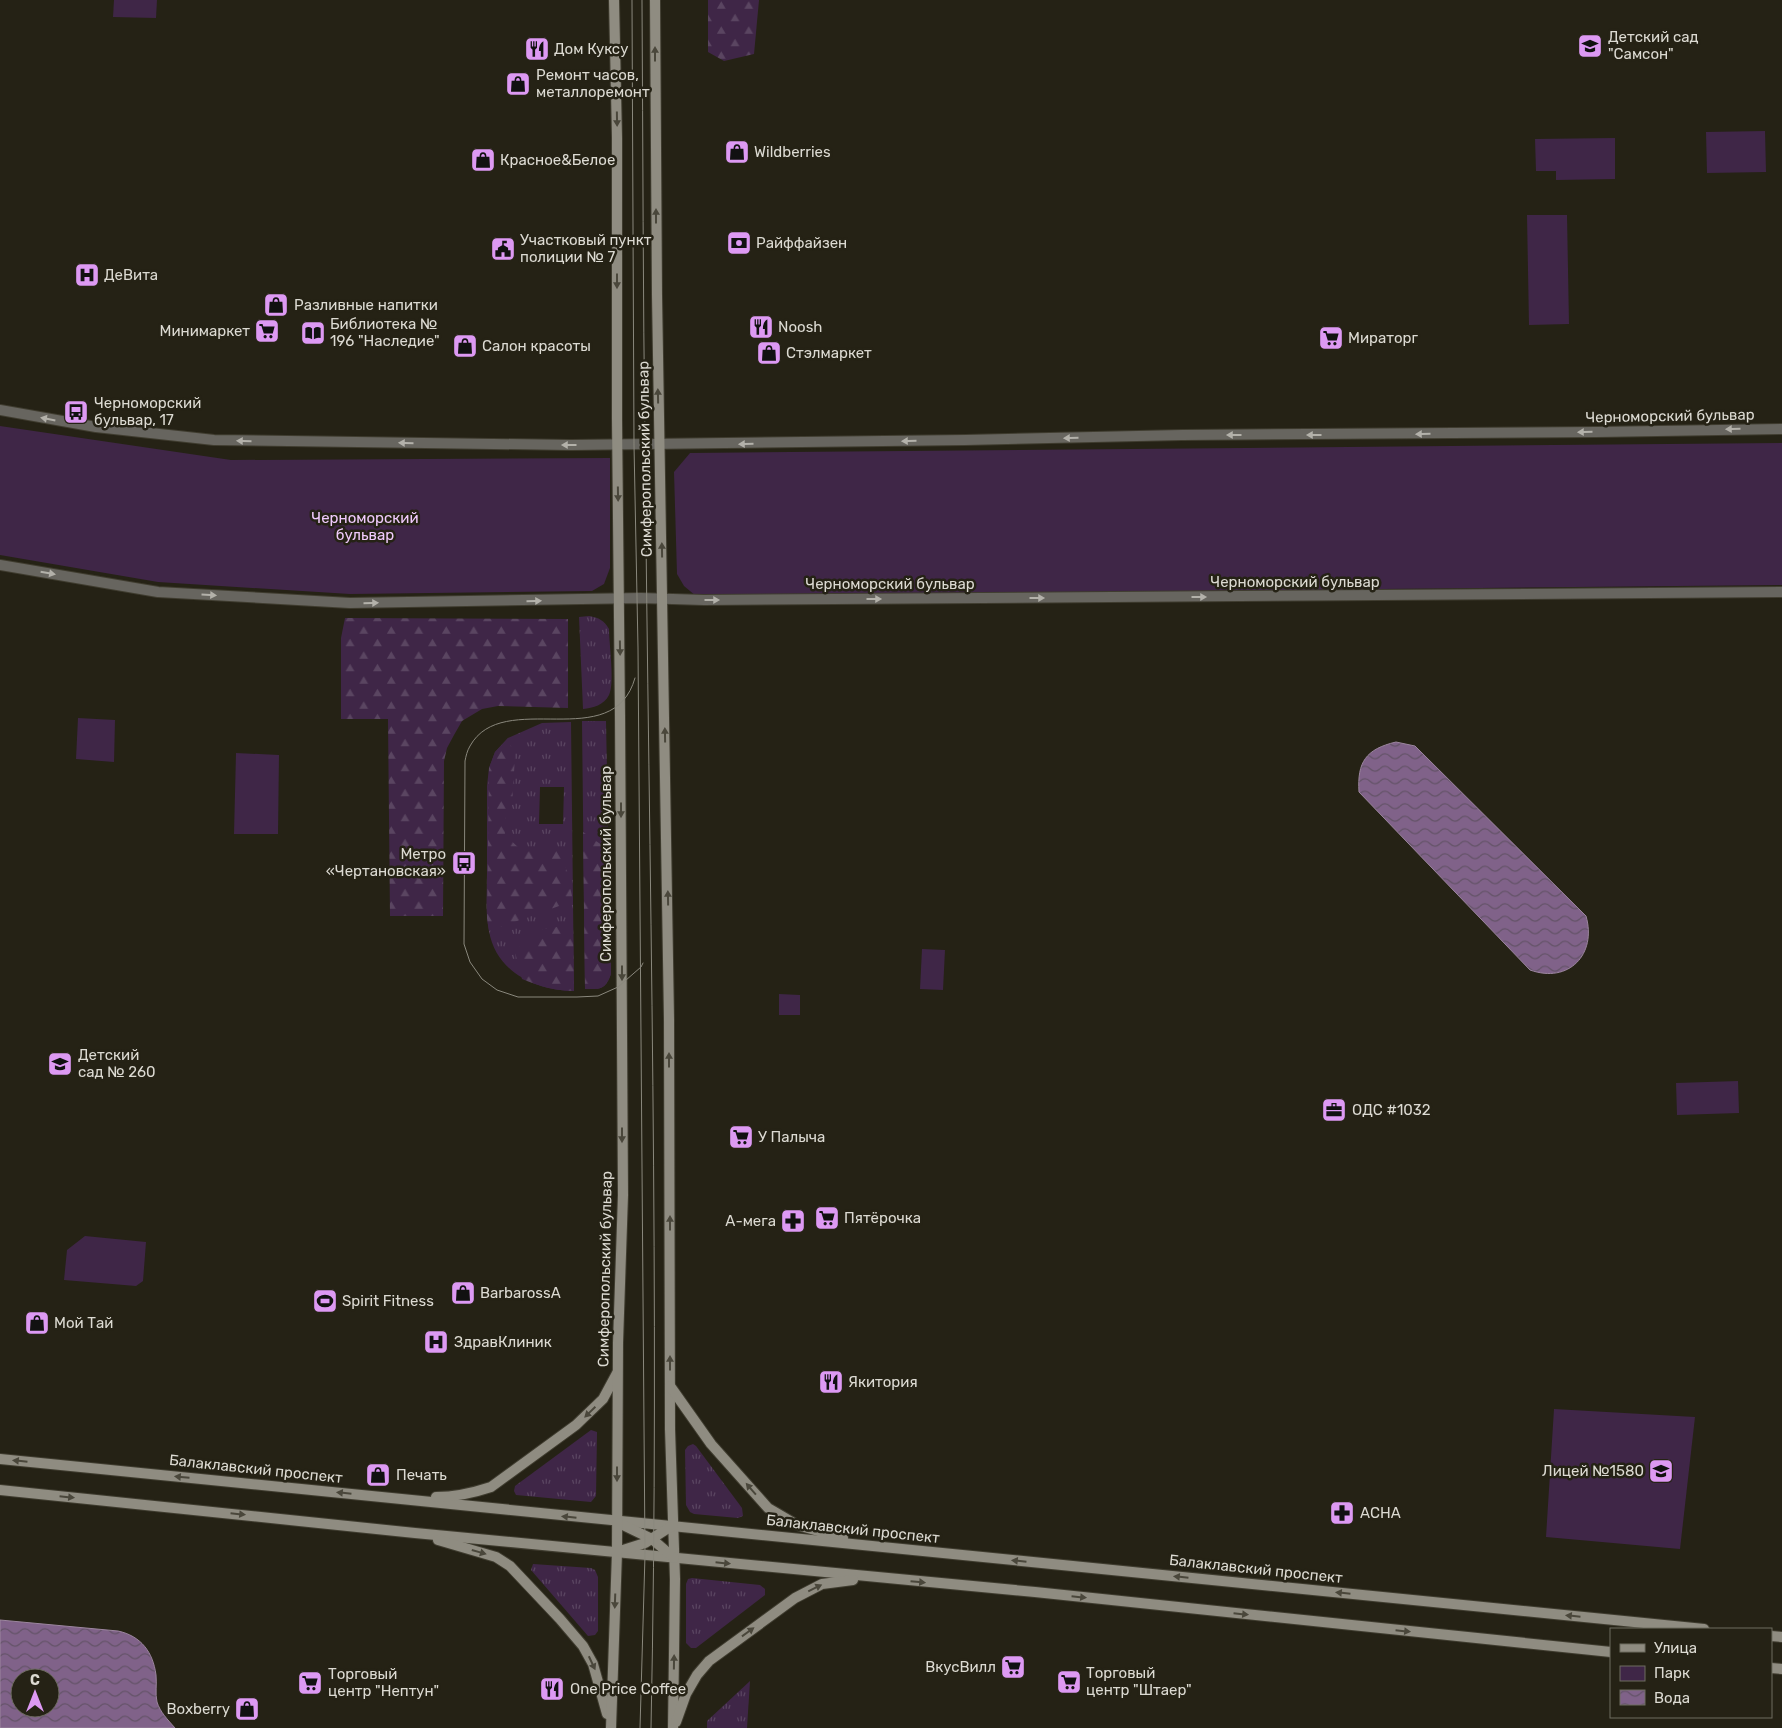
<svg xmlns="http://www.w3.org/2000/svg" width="1782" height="1728" viewBox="0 0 1782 1728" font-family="Rubik,sans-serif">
  <defs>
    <pattern id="grass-tufts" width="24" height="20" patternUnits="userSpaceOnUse" patternTransform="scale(1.25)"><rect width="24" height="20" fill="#3f2647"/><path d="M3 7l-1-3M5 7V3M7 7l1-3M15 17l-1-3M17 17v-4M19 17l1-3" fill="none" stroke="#5a4561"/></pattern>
    <pattern id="forest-firs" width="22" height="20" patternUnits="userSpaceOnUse" patternTransform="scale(1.25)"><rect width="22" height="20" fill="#3f2647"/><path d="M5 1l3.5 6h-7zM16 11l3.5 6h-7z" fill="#5a4561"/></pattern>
    <pattern id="water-waves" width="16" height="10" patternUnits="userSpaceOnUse" patternTransform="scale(1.25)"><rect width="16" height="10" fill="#806289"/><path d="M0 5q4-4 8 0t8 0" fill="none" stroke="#645368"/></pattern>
  </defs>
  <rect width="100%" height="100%" fill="#252215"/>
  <g fill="url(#grass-tufts)" fill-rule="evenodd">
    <path d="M 589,616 C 599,618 604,620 609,629 C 609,644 615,684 609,695 C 604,705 593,708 583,709 L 579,617 Z"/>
    <path d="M 582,721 L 606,721 L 611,974 C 605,990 601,989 585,989 Z"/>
    <path d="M 571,722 L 574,991 C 536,991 496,972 489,931 C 485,912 487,892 487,873 C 487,844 487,815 487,786 L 489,768 L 495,752 L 508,738 L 542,723 ZM 540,787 L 564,787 L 563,824 L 539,824 Z"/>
    <path d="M 591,1430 L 597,1432 L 596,1496 L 591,1502 L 516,1495 L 514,1491 L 515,1486 Z"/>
    <path d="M 693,1444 L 696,1446 L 742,1508 L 743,1516 L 738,1518 L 694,1514 L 690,1512 L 686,1505 L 685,1450 L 688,1446 Z"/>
    <path d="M 533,1564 L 591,1568 L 595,1570 L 598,1577 L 598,1631 L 595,1635 L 588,1636 L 531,1570 Z"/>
    <path d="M 692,1578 L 760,1585 L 765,1589 L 765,1595 L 696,1648 L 691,1648 L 686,1643 L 686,1584 L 688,1579 Z"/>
    <path d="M 750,1681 L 747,1728 L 707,1728 L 707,1721 Z"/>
  </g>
  <g fill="url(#forest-firs)">
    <path d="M 708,0 L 759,0 L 754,54 L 724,61 L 708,52 Z"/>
    <path d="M 345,618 L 568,619 L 568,708 L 498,706 L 482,709 L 462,721 L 454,735 L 447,748 L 444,761 L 443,916 L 390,916 L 388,719 L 341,719 L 341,638 Z"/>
    <path d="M 508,738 L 515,756 L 512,806 L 506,811 L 505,835 L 520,849 L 559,849 L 567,871 L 573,901 L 489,931 L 487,918 L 489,768 L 495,752 Z"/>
    <path d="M 583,832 L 609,850 L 611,974 C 605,990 601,989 585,989 Z"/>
    <path d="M 573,925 L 574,991 C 555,991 539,986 522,979 L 515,952 C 536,927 542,929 573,925 Z"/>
  </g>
  <g fill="#3f2647">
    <path d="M 114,0 L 157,0 L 156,18 L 113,17 Z"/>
    <path d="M 1765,131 L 1766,172 L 1707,173 L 1706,132 Z"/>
    <path d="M 1615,138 L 1615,179 L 1556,180 L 1556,171 L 1536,171 L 1535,139 Z"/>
    <path d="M 1527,215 L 1567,215 L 1569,324 L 1529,325 Z"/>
    <path d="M 0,426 L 231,460 L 610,458 L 610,568 L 604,584 L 592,591 L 350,594 L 158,582 L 0,555 Z"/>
    <path d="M 1782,443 L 1782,585 L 696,596 L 684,586 L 677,574 L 674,472 L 690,453 Z"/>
    <path d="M 78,718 L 115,720 L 114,762 L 76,759 Z"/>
    <path d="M 236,753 L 279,755 L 278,834 L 234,834 Z"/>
    <path d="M 922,949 L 945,950 L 943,990 L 920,989 Z"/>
    <path d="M 779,994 L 800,995 L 800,1015 L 779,1015 Z"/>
    <path d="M 1738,1081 L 1739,1113 L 1677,1115 L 1676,1083 Z"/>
    <path d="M 85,1236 L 146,1242 L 143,1281 L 136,1286 L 64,1280 L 67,1250 Z"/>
    <path d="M 1554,1409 L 1695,1417 L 1680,1549 L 1546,1537 Z"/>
  </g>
  <g fill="url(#water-waves)" stroke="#9c869f" fill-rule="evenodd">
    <path d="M 1396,742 L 1415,746 L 1586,916 C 1597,954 1569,984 1530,970 L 1359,792 C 1357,762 1366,749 1396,742 Z"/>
    <path d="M 0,1620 L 118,1631 C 141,1636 153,1652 156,1675 C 157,1684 155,1694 157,1702 C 160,1712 168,1720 175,1728 L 0,1728 ZM 20,1678 L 50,1678 L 50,1708 L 20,1708 Z"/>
  </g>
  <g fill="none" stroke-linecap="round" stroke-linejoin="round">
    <defs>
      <g id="tertiary">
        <path d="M 0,410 L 96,427 L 214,440 L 571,445 L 965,440 L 1182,435 L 1597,432 L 1782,429"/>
        <path d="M 0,565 L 158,592 L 350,603 L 641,598 L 704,600 L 1782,592"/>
      </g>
      <g id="secondary">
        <path d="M 655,0 L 657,295 L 669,1019 L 670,1429 L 675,1579 L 673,1728"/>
        <path d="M 670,1386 L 711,1444 L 768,1508 L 797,1525 L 843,1538"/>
        <path d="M 0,1459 L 1704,1629"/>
        <path d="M 0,1490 L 415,1533 L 1035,1592 L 1611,1652"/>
        <path d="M 436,1497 C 456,1497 473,1493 491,1487 L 576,1425 L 603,1399 L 617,1373"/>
        <path d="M 623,1525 L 652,1539 L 674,1558"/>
        <path d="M 438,1540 L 496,1557 L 510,1566 L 560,1619 L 583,1646 L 593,1664 L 607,1714"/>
        <path d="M 623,1550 L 645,1543 L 673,1525"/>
        <path d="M 1771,1636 L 1782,1637"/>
        <path d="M 1771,1668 L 1782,1669"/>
        <path d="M 676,1722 L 686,1694 L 697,1675 L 709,1661 L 795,1598 L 822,1584 L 853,1580"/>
        <path d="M 611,1728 L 617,1552 L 618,1343 L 623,1195 L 620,715 L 617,419 L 617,138 L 614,0"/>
      </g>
    </defs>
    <use href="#tertiary" stroke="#3f3c2f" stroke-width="12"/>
    <use href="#secondary" stroke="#3f3c2f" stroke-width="12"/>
    <use href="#tertiary" stroke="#67655f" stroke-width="10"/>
    <use href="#secondary" stroke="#8f8c81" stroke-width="10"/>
    <g stroke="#8a887d" stroke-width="1">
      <path d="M 632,0 L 634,445 L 638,648 L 645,1555 L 640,1728"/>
      <path d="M 642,0 C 643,148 643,295 645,443 C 649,871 660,1300 651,1728"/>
      <path d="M 635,678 C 613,756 503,687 470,746 C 467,751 466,756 465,761 L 464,944 L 470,962 L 482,979 L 497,990 L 518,997 L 577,997 L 598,996 L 618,987 L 641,967 L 643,963"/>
    </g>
  </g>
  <defs><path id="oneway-solid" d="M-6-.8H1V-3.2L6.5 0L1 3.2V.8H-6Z" transform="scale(1.25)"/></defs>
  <g fill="#4a473b">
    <use href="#oneway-solid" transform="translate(655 54) rotate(-90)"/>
    <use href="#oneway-solid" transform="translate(617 119) rotate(89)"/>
    <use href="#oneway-solid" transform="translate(656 216) rotate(-90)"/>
    <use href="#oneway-solid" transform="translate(617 281) rotate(90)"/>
    <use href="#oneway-solid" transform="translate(658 396) rotate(-91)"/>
    <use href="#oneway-solid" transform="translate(618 494) rotate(89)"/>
    <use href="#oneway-solid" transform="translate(662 550) rotate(-91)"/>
    <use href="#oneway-solid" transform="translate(620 648) rotate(89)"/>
    <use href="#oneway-solid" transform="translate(665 735) rotate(-91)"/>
    <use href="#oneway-solid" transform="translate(621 810) rotate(90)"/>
    <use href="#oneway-solid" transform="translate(668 898) rotate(-91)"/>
    <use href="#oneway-solid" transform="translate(622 973) rotate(90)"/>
    <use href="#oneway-solid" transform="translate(669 1060) rotate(-90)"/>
    <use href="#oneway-solid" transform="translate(622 1135) rotate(90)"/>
    <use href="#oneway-solid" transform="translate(670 1223) rotate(-90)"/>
    <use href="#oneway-solid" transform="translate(670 1363) rotate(-90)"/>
    <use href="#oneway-solid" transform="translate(590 1412) rotate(136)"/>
    <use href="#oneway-solid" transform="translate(20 1461) rotate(-174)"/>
    <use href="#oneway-solid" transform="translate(617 1474) rotate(90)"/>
    <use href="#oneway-solid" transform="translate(182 1477) rotate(-175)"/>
    <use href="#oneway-solid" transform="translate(751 1489) rotate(-131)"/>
    <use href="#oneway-solid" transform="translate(344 1493) rotate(-174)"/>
    <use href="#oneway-solid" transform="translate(67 1497) rotate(6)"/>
    <use href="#oneway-solid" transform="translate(238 1514) rotate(6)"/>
    <use href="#oneway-solid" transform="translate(569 1517) rotate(-174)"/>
    <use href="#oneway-solid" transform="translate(479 1552) rotate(16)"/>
    <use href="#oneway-solid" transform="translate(1019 1561) rotate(-174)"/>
    <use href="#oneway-solid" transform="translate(723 1563) rotate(6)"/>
    <use href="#oneway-solid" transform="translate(1181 1577) rotate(-174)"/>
    <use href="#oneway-solid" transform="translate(918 1582) rotate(5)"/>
    <use href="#oneway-solid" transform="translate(815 1588) rotate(-26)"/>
    <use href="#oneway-solid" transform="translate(1343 1593) rotate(-174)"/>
    <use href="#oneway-solid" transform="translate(1079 1597) rotate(6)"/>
    <use href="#oneway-solid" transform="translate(615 1601) rotate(92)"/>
    <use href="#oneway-solid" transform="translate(1241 1614) rotate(6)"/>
    <use href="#oneway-solid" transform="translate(1573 1616) rotate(-174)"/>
    <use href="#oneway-solid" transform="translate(1403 1631) rotate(6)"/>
    <use href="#oneway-solid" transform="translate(748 1632) rotate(-36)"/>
    <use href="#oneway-solid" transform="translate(674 1662) rotate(-89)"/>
    <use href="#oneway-solid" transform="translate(592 1663) rotate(65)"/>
  </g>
  <g fill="#b3b1aa">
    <use href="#oneway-solid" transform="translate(48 419) rotate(-169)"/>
    <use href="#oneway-solid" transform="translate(1733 429) rotate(179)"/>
    <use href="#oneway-solid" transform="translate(1585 432) rotate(179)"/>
    <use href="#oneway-solid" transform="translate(1423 434) rotate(179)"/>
    <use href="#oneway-solid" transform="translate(1234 435) rotate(180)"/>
    <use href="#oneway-solid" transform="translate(1314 435) rotate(180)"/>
    <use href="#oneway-solid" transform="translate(1071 438) rotate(179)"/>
    <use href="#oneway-solid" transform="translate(244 441) rotate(-179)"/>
    <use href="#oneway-solid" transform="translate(909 441) rotate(179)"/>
    <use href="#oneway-solid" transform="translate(406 443) rotate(-179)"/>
    <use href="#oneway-solid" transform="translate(746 444) rotate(179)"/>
    <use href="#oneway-solid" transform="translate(569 445) rotate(-180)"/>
    <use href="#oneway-solid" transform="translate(48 573) rotate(10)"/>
    <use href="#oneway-solid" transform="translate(209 595) rotate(3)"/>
    <use href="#oneway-solid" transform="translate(1199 597)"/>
    <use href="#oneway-solid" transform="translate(1037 598)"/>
    <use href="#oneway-solid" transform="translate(874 599)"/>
    <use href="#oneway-solid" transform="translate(712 600)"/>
    <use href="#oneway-solid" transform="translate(534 601) rotate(-1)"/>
    <use href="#oneway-solid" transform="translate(371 603) rotate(-1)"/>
  </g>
  <defs>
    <symbol id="school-square" viewBox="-11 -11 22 22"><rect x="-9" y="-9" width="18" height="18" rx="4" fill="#dd99f3" stroke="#252215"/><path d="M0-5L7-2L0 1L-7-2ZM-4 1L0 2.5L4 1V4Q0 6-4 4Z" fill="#111"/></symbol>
    <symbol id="restaurant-square" viewBox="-11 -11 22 22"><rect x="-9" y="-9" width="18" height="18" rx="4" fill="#dd99f3" stroke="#252215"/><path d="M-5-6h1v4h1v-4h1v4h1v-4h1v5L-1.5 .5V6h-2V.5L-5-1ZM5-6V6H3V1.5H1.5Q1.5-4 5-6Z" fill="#111"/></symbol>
    <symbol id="shop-square" viewBox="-11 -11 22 22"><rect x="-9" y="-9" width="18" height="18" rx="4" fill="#dd99f3" stroke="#252215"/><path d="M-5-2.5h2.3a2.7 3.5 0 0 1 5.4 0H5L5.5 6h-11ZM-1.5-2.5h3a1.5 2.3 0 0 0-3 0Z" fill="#111"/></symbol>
    <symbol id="bank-square" viewBox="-11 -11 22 22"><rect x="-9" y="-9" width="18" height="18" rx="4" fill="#dd99f3" stroke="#252215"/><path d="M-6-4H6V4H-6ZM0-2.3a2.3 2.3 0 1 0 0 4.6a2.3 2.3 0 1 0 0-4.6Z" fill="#111"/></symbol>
    <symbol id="civic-square" viewBox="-11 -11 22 22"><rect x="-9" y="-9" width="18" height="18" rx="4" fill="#dd99f3" stroke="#252215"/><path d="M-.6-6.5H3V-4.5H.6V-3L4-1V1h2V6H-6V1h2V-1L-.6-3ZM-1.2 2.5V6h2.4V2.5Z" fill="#111"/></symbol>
    <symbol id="hospital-square" viewBox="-11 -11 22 22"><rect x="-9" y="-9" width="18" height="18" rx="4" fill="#dd99f3" stroke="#252215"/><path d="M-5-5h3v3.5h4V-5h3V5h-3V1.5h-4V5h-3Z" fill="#111"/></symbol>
    <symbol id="supermarket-square" viewBox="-11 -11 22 22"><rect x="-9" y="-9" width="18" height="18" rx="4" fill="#dd99f3" stroke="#252215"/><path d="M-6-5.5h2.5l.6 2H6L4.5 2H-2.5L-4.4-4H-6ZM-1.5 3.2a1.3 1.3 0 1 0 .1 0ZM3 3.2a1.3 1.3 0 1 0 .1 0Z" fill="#111"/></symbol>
    <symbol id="library-square" viewBox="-11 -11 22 22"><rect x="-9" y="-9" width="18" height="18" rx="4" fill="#dd99f3" stroke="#252215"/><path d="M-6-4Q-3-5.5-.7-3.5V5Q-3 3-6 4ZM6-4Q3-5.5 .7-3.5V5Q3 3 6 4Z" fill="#111"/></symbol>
    <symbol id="bus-square" viewBox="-11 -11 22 22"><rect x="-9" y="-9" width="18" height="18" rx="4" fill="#dd99f3" stroke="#252215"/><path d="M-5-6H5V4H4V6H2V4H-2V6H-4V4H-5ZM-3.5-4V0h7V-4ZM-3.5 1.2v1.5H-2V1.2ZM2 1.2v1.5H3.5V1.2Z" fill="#111"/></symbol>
    <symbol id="office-square" viewBox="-11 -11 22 22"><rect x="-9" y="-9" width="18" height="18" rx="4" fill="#dd99f3" stroke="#252215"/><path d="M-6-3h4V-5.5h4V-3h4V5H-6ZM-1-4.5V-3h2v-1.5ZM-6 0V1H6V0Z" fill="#111"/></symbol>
    <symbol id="pharmacy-square" viewBox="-11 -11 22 22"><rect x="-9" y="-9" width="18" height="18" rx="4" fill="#dd99f3" stroke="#252215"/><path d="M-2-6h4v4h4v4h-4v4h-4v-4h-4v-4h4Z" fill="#111"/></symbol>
    <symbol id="stadium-square" viewBox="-11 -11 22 22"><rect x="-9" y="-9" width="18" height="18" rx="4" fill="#dd99f3" stroke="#252215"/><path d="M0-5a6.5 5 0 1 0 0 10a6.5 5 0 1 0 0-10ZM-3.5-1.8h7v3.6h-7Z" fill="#111"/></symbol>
  </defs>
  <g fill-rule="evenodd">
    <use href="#school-square" x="1576" y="32" width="28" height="28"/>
    <use href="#restaurant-square" x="523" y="35" width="28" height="28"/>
    <use href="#shop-square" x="504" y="70" width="28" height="28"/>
    <use href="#shop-square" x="723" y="138" width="28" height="28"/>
    <use href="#shop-square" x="469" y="146" width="28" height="28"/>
    <use href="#bank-square" x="725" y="229" width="28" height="28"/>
    <use href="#civic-square" x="489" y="235" width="28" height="28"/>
    <use href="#hospital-square" x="73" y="261" width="28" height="28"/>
    <use href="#shop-square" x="262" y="291" width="28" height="28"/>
    <use href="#restaurant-square" x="747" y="313" width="28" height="28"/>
    <use href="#supermarket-square" x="253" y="317" width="28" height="28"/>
    <use href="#library-square" x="299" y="319" width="28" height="28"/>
    <use href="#supermarket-square" x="1317" y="324" width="28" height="28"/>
    <use href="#shop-square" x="451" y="332" width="28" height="28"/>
    <use href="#shop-square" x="755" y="339" width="28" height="28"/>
    <use href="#bus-square" x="62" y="398" width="28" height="28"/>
    <use href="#bus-square" x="450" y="849" width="28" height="28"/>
    <use href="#school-square" x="46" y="1050" width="28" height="28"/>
    <use href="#office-square" x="1320" y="1096" width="28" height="28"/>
    <use href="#supermarket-square" x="727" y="1123" width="28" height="28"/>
    <use href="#supermarket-square" x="813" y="1204" width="28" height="28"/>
    <use href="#pharmacy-square" x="779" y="1207" width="28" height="28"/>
    <use href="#shop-square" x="449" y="1279" width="28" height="28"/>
    <use href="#stadium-square" x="311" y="1287" width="28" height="28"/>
    <use href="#shop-square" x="23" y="1309" width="28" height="28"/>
    <use href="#hospital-square" x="422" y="1328" width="28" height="28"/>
    <use href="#restaurant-square" x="817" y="1368" width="28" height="28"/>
    <use href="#school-square" x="1647" y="1457" width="28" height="28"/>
    <use href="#shop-square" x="364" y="1461" width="28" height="28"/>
    <use href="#pharmacy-square" x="1328" y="1499" width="28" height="28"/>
    <use href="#supermarket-square" x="999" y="1653" width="28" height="28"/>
    <use href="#supermarket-square" x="1055" y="1668" width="28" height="28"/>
    <use href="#supermarket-square" x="296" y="1669" width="28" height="28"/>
    <use href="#restaurant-square" x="538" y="1675" width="28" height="28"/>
    <use href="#shop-square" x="233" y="1695" width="28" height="28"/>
  </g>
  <g text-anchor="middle" stroke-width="5" stroke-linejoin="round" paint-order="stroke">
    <g font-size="15" fill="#dcdad2" stroke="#252215" text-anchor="start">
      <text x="1608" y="42">Детский сад<tspan x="1608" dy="17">"Самсон"</tspan></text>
      <text x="554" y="54">Дом Куксу</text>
      <text x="536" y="80">Ремонт часов,<tspan x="536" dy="17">металлоремонт</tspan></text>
      <text x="754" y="157">Wildberries</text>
      <text x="500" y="165">Красное&amp;Белое</text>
      <text x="520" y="245">Участковый пункт<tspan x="520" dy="17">полиции № 7</tspan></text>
      <text x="756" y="248">Райффайзен</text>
      <text x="104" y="280">ДеВита</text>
      <text x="294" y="310">Разливные напитки</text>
      <text x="330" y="329">Библиотека №<tspan x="330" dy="17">196 "Наследие"</tspan></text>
      <text x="778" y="332">Noosh</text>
      <text x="250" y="336" text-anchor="end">Минимаркет</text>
      <text x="1348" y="343">Мираторг</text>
      <text x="482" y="351">Салон красоты</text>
      <text x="786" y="358">Стэлмаркет</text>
      <text x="94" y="408">Черноморский<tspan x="94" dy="17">бульвар, 17</tspan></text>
      <text x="446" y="859" text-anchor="end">Метро<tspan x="446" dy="17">«Чертановская»</tspan></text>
      <text x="78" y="1060">Детский<tspan x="78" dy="17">сад № 260</tspan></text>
      <text x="1352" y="1115">ОДС #1032</text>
      <text x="758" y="1142">У Палыча</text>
      <text x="844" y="1223">Пятёрочка</text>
      <text x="776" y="1226" text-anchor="end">А-мега</text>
      <text x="480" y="1298">BarbarossA</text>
      <text x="342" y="1306">Spirit Fitness</text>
      <text x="54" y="1328">Мой Тай</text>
      <text x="454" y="1347">ЗдравКлиник</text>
      <text x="848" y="1387">Якитория</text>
      <text x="1644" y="1476" text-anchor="end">Лицей №1580</text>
      <text x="396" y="1480">Печать</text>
      <text x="1360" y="1518">АСНА</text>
      <text x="996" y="1672" text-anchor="end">ВкусВилл</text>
      <text x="1086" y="1678">Торговый<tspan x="1086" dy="17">центр "Штаер"</tspan></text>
      <text x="328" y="1679">Торговый<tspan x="328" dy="17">центр "Нептун"</tspan></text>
      <text x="570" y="1694">One Price Coffee</text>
      <text x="230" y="1714" text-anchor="end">Boxberry</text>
    </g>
    <g font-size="15" fill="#dcdad2" stroke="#252215">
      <text transform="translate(1670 416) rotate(-1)" y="5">Черноморский бульвар</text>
      <text transform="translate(645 459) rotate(-91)" y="5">Симферопольский бульвар</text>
      <text x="1295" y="587">Черноморский бульвар</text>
      <text x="890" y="589">Черноморский бульвар</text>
      <text transform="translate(606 864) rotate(-90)" y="5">Симферопольский бульвар</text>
      <text transform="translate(605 1269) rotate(-89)" y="5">Симферопольский бульвар</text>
      <text transform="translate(256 1469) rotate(6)" y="5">Балаклавский проспект</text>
      <text transform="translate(853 1529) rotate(6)" y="5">Балаклавский проспект</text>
      <text transform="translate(1256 1569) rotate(6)" y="5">Балаклавский проспект</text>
    </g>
    <g font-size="15" fill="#f0cafc" stroke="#252215">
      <text x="365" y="523">Черноморский<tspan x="365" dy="17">бульвар</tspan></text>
    </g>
  </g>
  <rect x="1610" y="1628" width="162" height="90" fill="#252215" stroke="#6e6c61"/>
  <rect x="1620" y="1644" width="25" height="8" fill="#8f8c81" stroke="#6e6c61"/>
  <text x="1654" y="1653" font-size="15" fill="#dcdad2">Улица</text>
  <rect x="1620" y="1666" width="25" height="15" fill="#3f2647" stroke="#6e6c61"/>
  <text x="1654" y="1678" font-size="15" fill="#dcdad2">Парк</text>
  <rect x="1620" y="1690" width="25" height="15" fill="url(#water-waves)" stroke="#6e6c61"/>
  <text x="1654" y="1703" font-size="15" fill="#dcdad2">Вода</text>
  <g transform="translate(35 1693)"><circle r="24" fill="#252215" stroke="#6e6c61"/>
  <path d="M0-4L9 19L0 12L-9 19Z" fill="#dd99f3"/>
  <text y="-8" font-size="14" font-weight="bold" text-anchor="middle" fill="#dcdad2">С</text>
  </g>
</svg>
